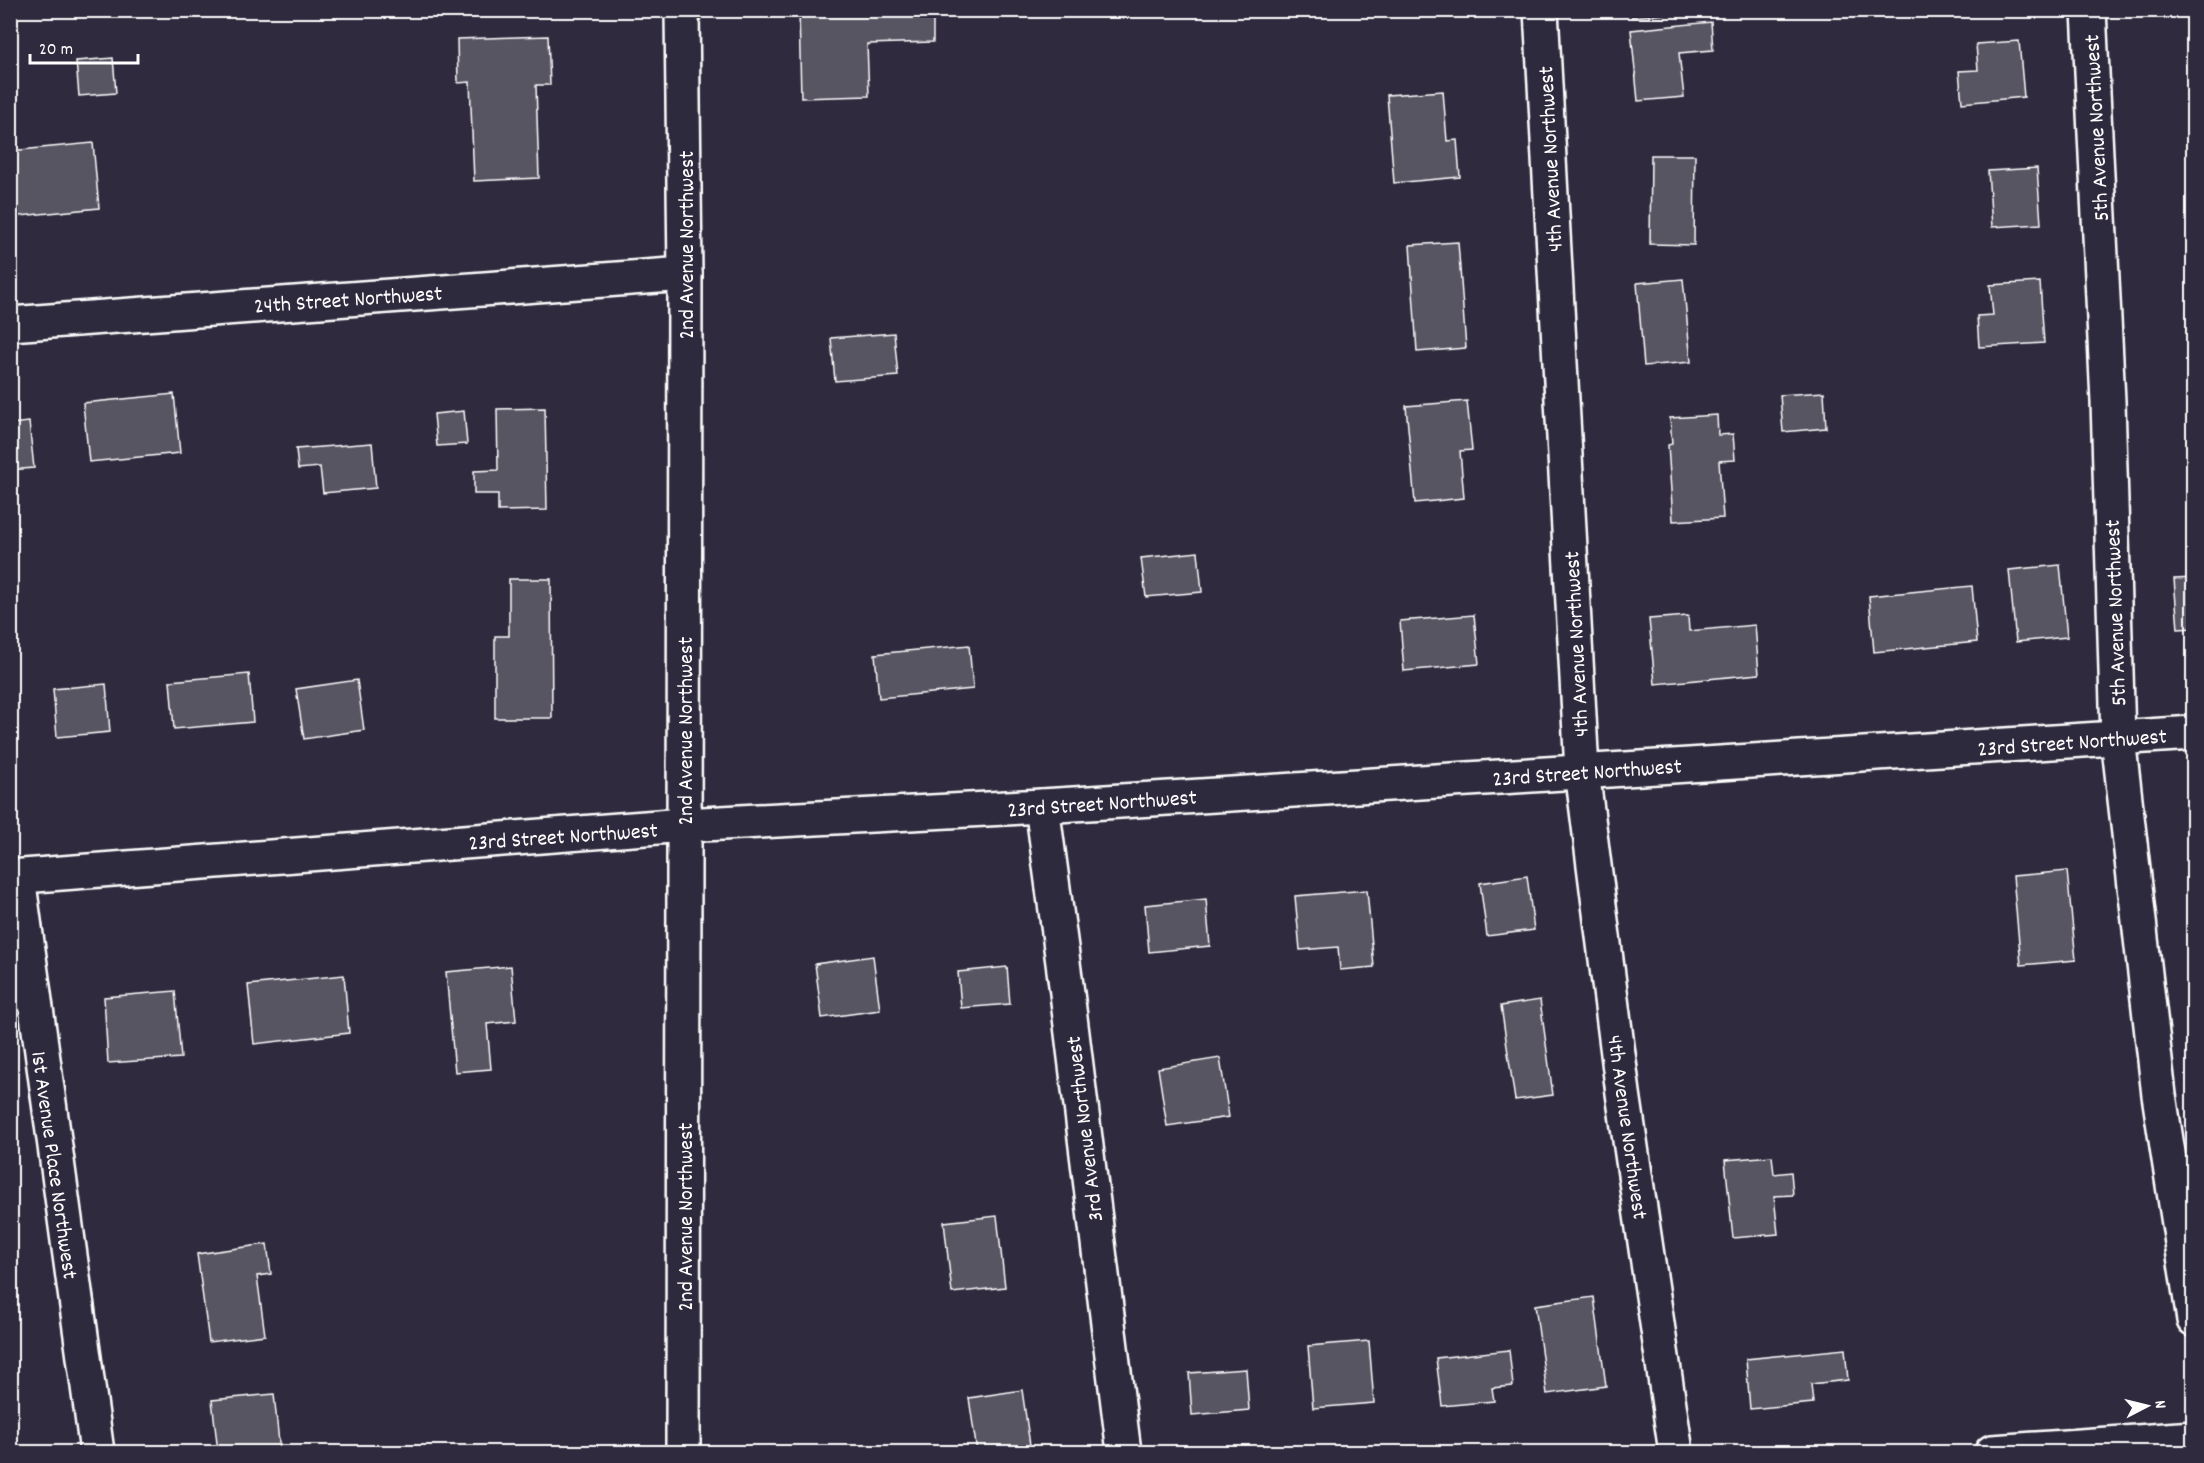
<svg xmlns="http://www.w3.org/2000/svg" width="2204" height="1463" viewBox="0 0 2204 1463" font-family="Dekko,sans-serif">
  <rect width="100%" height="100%" fill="#2f2a3d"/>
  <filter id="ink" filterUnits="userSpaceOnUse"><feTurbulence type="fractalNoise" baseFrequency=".0167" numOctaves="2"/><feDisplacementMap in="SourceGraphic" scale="12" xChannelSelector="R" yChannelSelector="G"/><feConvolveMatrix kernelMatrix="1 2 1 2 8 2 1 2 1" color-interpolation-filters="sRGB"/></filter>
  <g filter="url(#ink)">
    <g fill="#595564" stroke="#fff" stroke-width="1.5">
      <path d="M 799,10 L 933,10 L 933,42 L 867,44 L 869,96 L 801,98 Z"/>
      <path d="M 1631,10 L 1681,10 L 1681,13 L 1632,17 Z"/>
      <path d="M 1711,22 L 1713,50 L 1679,53 L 1684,97 L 1638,101 L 1631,30 Z"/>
      <path d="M 548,36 L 550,85 L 536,85 L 539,178 L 474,181 L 470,82 L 458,83 L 457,39 Z"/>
      <path d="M 2019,41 L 2024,97 L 1962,103 L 1959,71 L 1978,70 L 1976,44 Z"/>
      <path d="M 113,58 L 116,93 L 79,96 L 76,61 Z"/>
      <path d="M 1443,91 L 1447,141 L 1457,140 L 1460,177 L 1394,183 L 1387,95 Z"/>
      <path d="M 93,143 L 99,208 L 10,217 L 10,151 Z"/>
      <path d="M 1651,155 L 1695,155 L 1694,245 L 1650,244 Z"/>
      <path d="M 2037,168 L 2041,224 L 1992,227 L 1988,171 Z"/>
      <path d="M 1458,242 L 1466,348 L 1417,352 L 1410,245 Z"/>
      <path d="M 1683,279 L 1691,362 L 1644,366 L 1637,283 Z"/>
      <path d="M 2040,282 L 2044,343 L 1979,347 L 1977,316 L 1993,315 L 1990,285 Z"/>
      <path d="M 894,333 L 898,376 L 835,381 L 831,338 Z"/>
      <path d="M 1824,392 L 1826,428 L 1783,432 L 1780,395 Z"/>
      <path d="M 174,394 L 180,453 L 89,462 L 83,403 Z"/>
      <path d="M 1467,401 L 1472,450 L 1460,451 L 1464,498 L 1415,503 L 1406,406 Z"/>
      <path d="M 545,408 L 547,510 L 498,511 L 498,494 L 474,494 L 474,471 L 498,470 L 497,409 Z"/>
      <path d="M 464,411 L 467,444 L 437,446 L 434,414 Z"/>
      <path d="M 1717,415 L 1718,435 L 1733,434 L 1735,460 L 1719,461 L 1723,518 L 1673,521 L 1668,445 L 1672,444 L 1670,418 Z"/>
      <path d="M 29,422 L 34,468 L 10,470 L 10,424 Z"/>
      <path d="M 372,443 L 376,488 L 323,493 L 320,467 L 298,469 L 296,449 Z"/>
      <path d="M 1198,552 L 1202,592 L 1146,597 L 1141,558 Z"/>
      <path d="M 2060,565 L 2067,637 L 2016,642 L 2009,570 Z"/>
      <path d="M 2194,578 L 2194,628 L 2178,629 L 2174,579 Z"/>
      <path d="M 509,579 L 551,579 L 552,718 L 495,718 L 495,636 L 509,636 Z"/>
      <path d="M 1972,586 L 1977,642 L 1874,652 L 1869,596 Z"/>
      <path d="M 1474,615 L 1479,664 L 1404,671 L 1400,621 Z"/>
      <path d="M 1688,616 L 1689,631 L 1755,625 L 1759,674 L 1655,684 L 1649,619 Z"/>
      <path d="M 969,645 L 973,689 L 879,698 L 875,654 Z"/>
      <path d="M 249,674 L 253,722 L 174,729 L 170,681 Z"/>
      <path d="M 357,680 L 364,730 L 304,739 L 296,689 Z"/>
      <path d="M 106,684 L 110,732 L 57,737 L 53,689 Z"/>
      <path d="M 2067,871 L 2076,960 L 2021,965 L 2013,876 Z"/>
      <path d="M 1527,876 L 1534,930 L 1487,936 L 1480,883 Z"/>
      <path d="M 1367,890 L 1374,967 L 1340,970 L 1338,947 L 1300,950 L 1295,896 Z"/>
      <path d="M 1206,899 L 1210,946 L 1149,952 L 1145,905 Z"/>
      <path d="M 873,956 L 880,1010 L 822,1018 L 815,964 Z"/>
      <path d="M 511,966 L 516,1021 L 487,1024 L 491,1069 L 455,1072 L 446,972 Z"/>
      <path d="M 1007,967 L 1010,1004 L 961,1008 L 958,972 Z"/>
      <path d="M 344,975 L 349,1033 L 254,1044 L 248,985 Z"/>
      <path d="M 175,991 L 181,1058 L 108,1063 L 104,997 Z"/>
      <path d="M 1540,1000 L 1553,1095 L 1515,1100 L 1501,1006 Z"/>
      <path d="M 1220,1058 L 1229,1117 L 1167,1126 L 1158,1068 Z"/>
      <path d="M 1772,1156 L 1774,1174 L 1791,1172 L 1793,1195 L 1774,1196 L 1778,1234 L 1733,1238 L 1725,1160 Z"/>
      <path d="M 997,1216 L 1005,1287 L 952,1293 L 944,1222 Z"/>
      <path d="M 267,1244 L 271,1274 L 257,1276 L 265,1335 L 209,1342 L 197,1254 Z"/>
      <path d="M 1594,1297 L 1606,1386 L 1547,1394 L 1535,1305 Z"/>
      <path d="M 1369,1341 L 1374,1403 L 1313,1408 L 1308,1346 Z"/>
      <path d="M 1845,1349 L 1848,1380 L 1811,1384 L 1813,1403 L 1750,1409 L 1746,1359 Z"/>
      <path d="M 1509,1350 L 1513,1386 L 1492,1388 L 1494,1401 L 1442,1406 L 1436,1358 Z"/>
      <path d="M 1246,1369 L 1249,1410 L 1192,1415 L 1189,1373 Z"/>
      <path d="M 1022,1390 L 1031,1452 L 977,1452 L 969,1398 Z"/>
      <path d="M 274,1394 L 280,1452 L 218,1452 L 212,1400 Z"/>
    </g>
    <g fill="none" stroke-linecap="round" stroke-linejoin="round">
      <defs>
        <g id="minor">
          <path d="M 1541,10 L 1582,771 L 1623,1093 L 1676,1452"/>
          <path d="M 2089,10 L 2108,401 L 2118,738 L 2159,1095 L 2194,1320"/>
          <path d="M 10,324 L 685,274"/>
          <path d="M 1042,806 L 1066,985 L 1124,1452"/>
          <path d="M 10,877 L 684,825 L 1042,806 L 2194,733"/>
          <path d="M 18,877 L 97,1452"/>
          <path d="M 1992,1452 L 2194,1438"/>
        </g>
        <path id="major" d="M 682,10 L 685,274 L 683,1452"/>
      </defs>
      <use href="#minor" stroke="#fff" stroke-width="38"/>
      <use href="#major" stroke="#fff" stroke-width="38"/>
      <use href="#minor" stroke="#2f2a3d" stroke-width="33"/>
      <use href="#major" stroke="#2f2a3d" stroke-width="33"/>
    </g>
  </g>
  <g text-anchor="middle" stroke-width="4.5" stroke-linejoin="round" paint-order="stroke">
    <g font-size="22" fill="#fff" stroke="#2f2a3d">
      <text transform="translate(2095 128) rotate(-93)" y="8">5th Avenue Northwest</text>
      <text transform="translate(1549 159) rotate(-93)" y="8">4th Avenue Northwest</text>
      <text transform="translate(685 245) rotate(-90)" y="8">2nd Avenue Northwest</text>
      <text transform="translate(348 298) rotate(-4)" y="8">24th Street Northwest</text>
      <text transform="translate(2114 613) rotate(-92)" y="8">5th Avenue Northwest</text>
      <text transform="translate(1575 644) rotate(-93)" y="8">4th Avenue Northwest</text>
      <text transform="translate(684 731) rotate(-90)" y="8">2nd Avenue Northwest</text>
      <text transform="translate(2072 741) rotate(-4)" y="8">23rd Street Northwest</text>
      <text transform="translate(1587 771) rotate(-4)" y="8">23rd Street Northwest</text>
      <text transform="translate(1102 802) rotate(-4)" y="8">23rd Street Northwest</text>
      <text transform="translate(563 835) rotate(-4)" y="8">23rd Street Northwest</text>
      <text transform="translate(1629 1127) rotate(82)" y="8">4th Avenue Northwest</text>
      <text transform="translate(1083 1129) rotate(-97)" y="8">3rd Avenue Northwest</text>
      <text transform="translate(56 1165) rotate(82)" y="8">1st Avenue Place Northwest</text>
      <text transform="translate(684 1217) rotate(-90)" y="8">2nd Avenue Northwest</text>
    </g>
  </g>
  <rect width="2204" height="1463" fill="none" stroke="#2f2a3d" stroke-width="36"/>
  <rect x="18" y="18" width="2168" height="1427" fill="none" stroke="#fff" stroke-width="2" filter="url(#ink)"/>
  <g transform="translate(2147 1406) rotate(83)" stroke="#2f2a3d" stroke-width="4.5" paint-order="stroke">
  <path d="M0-4.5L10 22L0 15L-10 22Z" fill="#ffffff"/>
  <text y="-9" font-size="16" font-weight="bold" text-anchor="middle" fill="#ffffff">N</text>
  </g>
  <path d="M30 54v9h108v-9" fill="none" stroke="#ffffff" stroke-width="3"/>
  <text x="39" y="54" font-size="18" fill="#ffffff" stroke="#2f2a3d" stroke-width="4.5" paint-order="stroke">20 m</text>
</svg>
